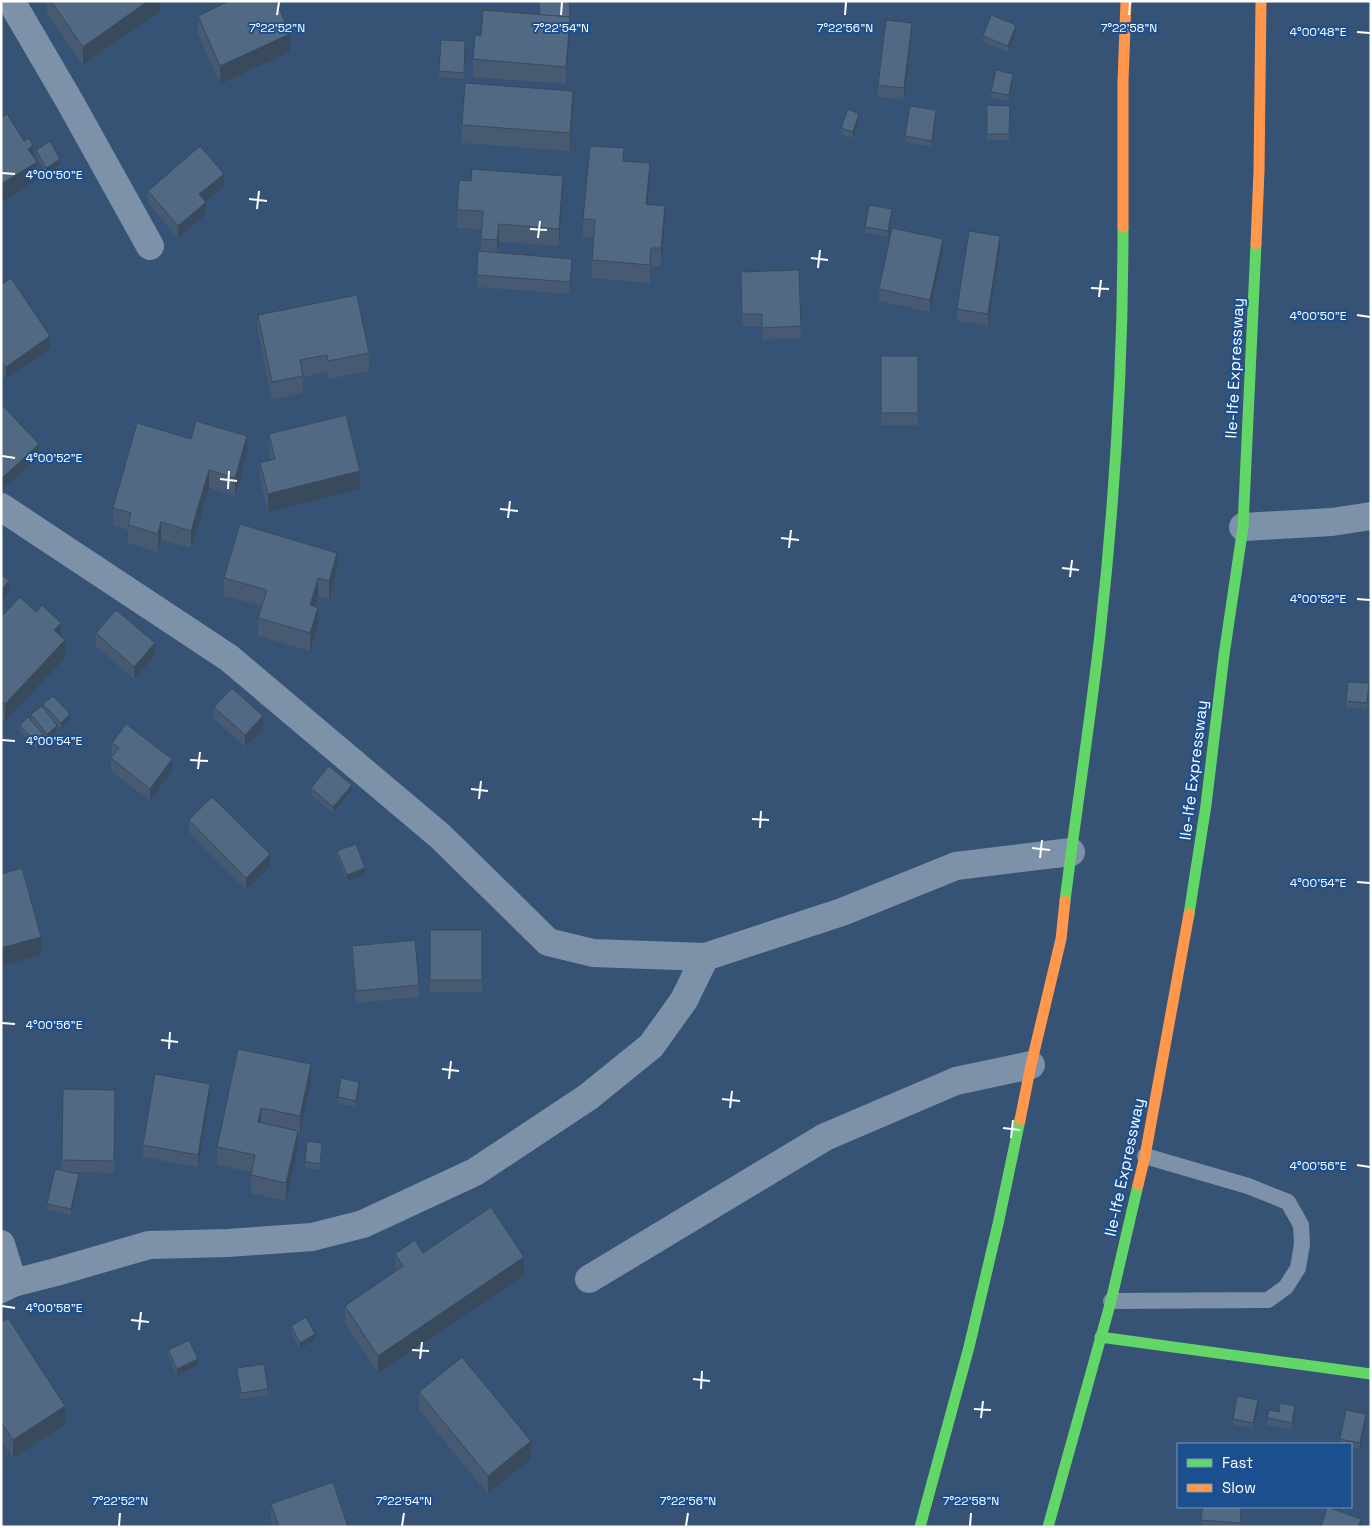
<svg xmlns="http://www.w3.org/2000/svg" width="1372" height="1528" viewBox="0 0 1372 1528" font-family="'Space Grotesk',sans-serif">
  <rect width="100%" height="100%" fill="#365274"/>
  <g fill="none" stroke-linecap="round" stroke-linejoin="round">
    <path stroke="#7d92a8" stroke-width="16" d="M 1111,1301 L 1268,1300 L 1286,1287 L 1298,1268 L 1302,1244 L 1301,1225 L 1288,1202 L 1248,1186 L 1145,1156"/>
    <g stroke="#7d92a8" stroke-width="28">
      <path d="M 11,1 L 70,102 L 150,246"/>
      <path d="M 1,507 L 229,658 L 440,836 L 548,942 L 593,953 L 705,957"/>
      <path d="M 1243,527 L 1332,522 L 1371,516"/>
      <path d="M 1,1244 L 13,1283"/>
      <path d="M 589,1279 L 825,1137 L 956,1081 L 1031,1065"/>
      <path d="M 1,1289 L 13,1283 L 56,1272 L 149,1245 L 228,1243 L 312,1237 L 363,1224 L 475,1172 L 588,1097 L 651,1046 L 684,1000 L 705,957 L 842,912 L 956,866 L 1071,852"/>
    </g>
    <g stroke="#63d668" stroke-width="11">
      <path d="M 1065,901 C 1076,812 1090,723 1100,634 C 1115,499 1123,363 1123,227"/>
      <path d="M 1189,914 L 1206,805 L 1224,655 L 1243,527 L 1256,244"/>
      <path d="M 1100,1337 L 1371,1374"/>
      <path d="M 920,1527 L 969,1347 L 998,1224 L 1020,1120"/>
      <path d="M 1048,1527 L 1111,1301 L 1138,1185"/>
    </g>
    <g stroke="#ff974d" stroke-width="11">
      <path d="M 1123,227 L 1123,81 L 1126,1"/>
      <path d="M 1256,244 L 1259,171 L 1261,1"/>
      <path d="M 1020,1120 L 1031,1065 L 1061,939 L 1065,901"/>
      <path d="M 1138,1185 L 1145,1156 L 1189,914"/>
    </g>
  </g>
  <g fill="#475a72">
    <path d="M 47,1 L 160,1 L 160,11 L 83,65 L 47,14 Z"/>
    <path d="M 198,16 L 290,52 L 220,84 L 198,34 Z"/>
    <path d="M 1016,31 L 1008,52 L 983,42 L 983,36 Z"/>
    <path d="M 570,35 L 566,84 L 473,77 L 473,59 L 481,36 Z"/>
    <path d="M 912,35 L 904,100 L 878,97 L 878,85 Z"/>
    <path d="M 465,47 L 464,79 L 439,77 L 439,71 Z"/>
    <path d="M 1013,80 L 1009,101 L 991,98 L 991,92 Z"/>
    <path d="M 987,105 L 1010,106 L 1009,140 L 987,140 Z"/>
    <path d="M 573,109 L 570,151 L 462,143 L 462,125 Z"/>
    <path d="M 936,116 L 932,147 L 905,142 L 905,136 Z"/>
    <path d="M 859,120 L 853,138 L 841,134 L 841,128 Z"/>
    <path d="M 36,150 L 60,165 L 46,174 L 36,156 Z"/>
    <path d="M 624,161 L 650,181 L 648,204 L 665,223 L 661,266 L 651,266 L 650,283 L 592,278 L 592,260 L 593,237 L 583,237 L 583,219 Z"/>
    <path d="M 471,181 L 563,194 L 559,246 L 499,242 L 498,253 L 572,271 L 570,294 L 477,287 L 477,275 L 481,252 L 481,229 L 457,228 L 457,210 Z"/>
    <path d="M 224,186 L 205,201 L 206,214 L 178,238 L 148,203 L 148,191 Z"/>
    <path d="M 892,215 L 888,237 L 865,233 L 865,227 Z"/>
    <path d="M 1000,248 L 988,326 L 957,321 L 957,309 Z"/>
    <path d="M 943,252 L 930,312 L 879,301 L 879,289 Z"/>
    <path d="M 799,270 L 801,338 L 762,340 L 762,326 L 742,326 L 741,284 Z"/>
    <path d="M 1,285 L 50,348 L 6,379 L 1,373 Z"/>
    <path d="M 258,315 L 369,353 L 369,371 L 328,379 L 327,372 L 303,377 L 303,393 L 272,400 L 258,333 Z"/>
    <rect x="881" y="356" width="37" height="69"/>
    <path d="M 269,434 L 360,489 L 268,512 L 260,481 L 260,463 L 271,460 L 269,452 Z"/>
    <path d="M 191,439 L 247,454 L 235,496 L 209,488 L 191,548 L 161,540 L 158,552 L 128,543 L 128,530 L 113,525 L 113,508 Z"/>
    <path d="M 337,571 L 329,599 L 318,596 L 315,607 L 318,626 L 310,651 L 258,636 L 258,618 L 262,606 L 224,596 L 224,578 Z"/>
    <path d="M 1,617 L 61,636 L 65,658 L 5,722 L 1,718 Z"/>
    <path d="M 96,633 L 155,655 L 134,679 L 96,646 Z"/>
    <path d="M 1369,690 L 1367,709 L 1346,707 L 1346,701 Z"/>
    <path d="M 43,704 L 70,720 L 61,729 L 54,721 L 57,732 L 47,740 L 45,738 L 45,743 L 37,750 L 20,731 L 20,725 L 36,727 L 31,720 L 31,714 L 43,708 Z"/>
    <path d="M 214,707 L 263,728 L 245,747 L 214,719 Z"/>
    <path d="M 112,743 L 172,771 L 150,801 L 111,771 L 111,758 L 113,756 L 112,755 Z"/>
    <path d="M 311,788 L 352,791 L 333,813 L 311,795 Z"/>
    <path d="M 189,820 L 270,866 L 246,890 L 189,832 Z"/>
    <path d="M 337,851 L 365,874 L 347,881 L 337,857 Z"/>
    <rect x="430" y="930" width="52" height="62"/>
    <path d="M 352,946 L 419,985 L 419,997 L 356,1003 L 352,958 Z"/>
    <path d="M 238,1049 L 311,1082 L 300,1134 L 298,1133 L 298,1149 L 286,1201 L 251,1193 L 251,1172 L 217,1165 L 217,1147 Z"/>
    <path d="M 359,1088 L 356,1107 L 338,1103 L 338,1097 Z"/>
    <path d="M 63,1089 L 115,1090 L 114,1173 L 71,1172 L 79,1180 L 71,1215 L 47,1210 L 47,1204 L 62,1170 Z"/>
    <path d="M 210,1096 L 198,1167 L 143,1157 L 143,1145 Z"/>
    <path d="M 322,1149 L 320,1170 L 305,1168 L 305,1162 Z"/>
    <path d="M 423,1253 L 524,1275 L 378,1373 L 345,1324 L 345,1306 L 395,1272 L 395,1254 Z"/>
    <path d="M 1,1322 L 65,1424 L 13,1458 L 1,1440 Z"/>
    <path d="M 291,1326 L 315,1340 L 300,1349 L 291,1333 Z"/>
    <path d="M 168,1350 L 198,1365 L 177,1375 L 168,1356 Z"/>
    <path d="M 237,1368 L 268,1389 L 268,1395 L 241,1399 L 237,1374 Z"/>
    <path d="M 419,1392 L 531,1459 L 488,1494 L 419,1410 Z"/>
    <path d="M 1258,1406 L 1253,1429 L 1233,1425 L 1233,1419 Z"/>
    <path d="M 1279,1412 L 1295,1412 L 1292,1429 L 1267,1425 L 1267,1418 Z"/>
    <path d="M 1366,1420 L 1360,1449 L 1351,1447 L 1351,1444 L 1340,1444 L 1340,1439 Z"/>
    <path d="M 271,1504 L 348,1527 L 273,1527 L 271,1522 Z"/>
    <path d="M 1203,1507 L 1242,1507 L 1241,1527 L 1201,1527 Z"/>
  </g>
  <g fill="#394a5c">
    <path d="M 148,1 L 160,1 L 160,11 L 83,65 L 83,47 Z"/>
    <path d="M 570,17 L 570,35 L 566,84 L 566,67 Z"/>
    <path d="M 912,23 L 912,35 L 904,100 L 904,88 Z"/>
    <path d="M 1016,25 L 1016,31 L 1008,52 L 1008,46 Z"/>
    <path d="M 290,34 L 290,52 L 220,84 L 220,66 Z"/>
    <path d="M 1013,74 L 1013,80 L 1009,101 L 1009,95 Z"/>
    <path d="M 573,91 L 573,109 L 570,151 L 570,133 Z"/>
    <path d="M 936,110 L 936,116 L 932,147 L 932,141 Z"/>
    <path d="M 859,114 L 859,120 L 853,138 L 853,132 Z"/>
    <path d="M 33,146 L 33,164 L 28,149 Z"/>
    <path d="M 60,159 L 60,165 L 46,174 L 46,168 Z"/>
    <path d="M 37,162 L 37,180 L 1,202 L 1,184 Z"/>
    <path d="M 650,163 L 650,181 L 646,222 L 646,204 Z"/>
    <path d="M 224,174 L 224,186 L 199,207 L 199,194 Z"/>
    <path d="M 563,176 L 563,194 L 559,246 L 559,229 Z"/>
    <path d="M 206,202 L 206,214 L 178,238 L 178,226 Z"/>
    <path d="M 665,206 L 665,223 L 661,266 L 661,248 Z"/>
    <path d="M 892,209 L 892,215 L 888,237 L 888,231 Z"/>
    <path d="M 499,224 L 499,242 L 497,258 L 497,240 Z"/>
    <path d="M 1000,236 L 1000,248 L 988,326 L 988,314 Z"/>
    <path d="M 943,239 L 943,252 L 930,312 L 930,300 Z"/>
    <path d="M 651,248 L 651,266 L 650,283 L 650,265 Z"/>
    <path d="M 572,259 L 572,271 L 570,294 L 570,282 Z"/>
    <path d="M 50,336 L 50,348 L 6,379 L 6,367 Z"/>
    <path d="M 247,436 L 247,454 L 235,496 L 235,478 Z"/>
    <path d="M 39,444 L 39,456 L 1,491 L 1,479 Z"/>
    <path d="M 209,470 L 209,488 L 191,548 L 191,531 Z"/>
    <path d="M 360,471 L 360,489 L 268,512 L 268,494 Z"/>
    <path d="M 161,522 L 161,540 L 158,552 L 158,534 Z"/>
    <path d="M 337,553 L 337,571 L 329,599 L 329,581 Z"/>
    <path d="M 318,578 L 318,596 L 310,623 L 310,605 Z"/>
    <path d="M 9,581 L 9,593 L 1,602 L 1,590 Z"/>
    <path d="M 318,608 L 318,626 L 310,651 L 310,633 Z"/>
    <path d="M 61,623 L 61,641 L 54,630 Z"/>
    <path d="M 65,640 L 65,658 L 5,722 L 5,704 Z"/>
    <path d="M 155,643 L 155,655 L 134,679 L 134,667 Z"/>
    <path d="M 70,714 L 70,720 L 61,729 L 61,723 Z"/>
    <path d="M 263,716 L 263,728 L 245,747 L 245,735 Z"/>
    <path d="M 57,726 L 57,732 L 47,740 L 47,734 Z"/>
    <path d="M 45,737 L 45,743 L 37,750 L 37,744 Z"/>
    <path d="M 172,759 L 172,771 L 150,801 L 150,789 Z"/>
    <path d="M 352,785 L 352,791 L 333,813 L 333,807 Z"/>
    <path d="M 270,854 L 270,866 L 246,890 L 246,878 Z"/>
    <path d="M 365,868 L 365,874 L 347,881 L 347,875 Z"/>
    <path d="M 41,937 L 41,955 L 1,966 L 1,948 Z"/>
    <path d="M 311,1064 L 311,1082 L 300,1134 L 300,1116 Z"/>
    <path d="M 359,1082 L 359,1088 L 356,1107 L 356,1101 Z"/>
    <path d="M 210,1084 L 210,1096 L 198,1167 L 198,1155 Z"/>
    <path d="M 261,1108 L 261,1125 L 258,1122 Z"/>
    <path d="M 298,1131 L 298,1149 L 286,1201 L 286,1183 Z"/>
    <path d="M 79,1174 L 79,1180 L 71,1215 L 71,1209 Z"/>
    <path d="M 524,1257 L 524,1275 L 378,1373 L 378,1356 Z"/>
    <path d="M 315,1334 L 315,1340 L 300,1349 L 300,1343 Z"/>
    <path d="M 198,1359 L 198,1365 L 177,1375 L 177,1369 Z"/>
    <path d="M 1258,1400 L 1258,1406 L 1253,1429 L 1253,1423 Z"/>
    <path d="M 65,1406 L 65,1424 L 13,1458 L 13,1440 Z"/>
    <path d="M 1295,1406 L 1295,1412 L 1292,1429 L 1292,1423 Z"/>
    <path d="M 1366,1414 L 1366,1420 L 1360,1449 L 1360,1443 Z"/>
    <path d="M 531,1441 L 531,1459 L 488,1494 L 488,1476 Z"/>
    <path d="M 1241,1507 L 1242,1507 L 1240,1527 Z"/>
    <path d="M 1361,1519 L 1361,1527 L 1358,1527 Z"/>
  </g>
  <g fill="#526984" stroke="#394a5c">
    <path d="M 51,1 L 148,1 L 83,47 Z"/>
    <path d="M 229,1 L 276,1 L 290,34 L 220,66 L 198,16 Z"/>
    <path d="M 539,1 L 569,1 L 570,17 L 540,15 Z"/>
    <path d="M 483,10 L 570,17 L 566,67 L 473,59 L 475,35 L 481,36 Z"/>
    <path d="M 991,15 L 1016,25 L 1008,46 L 983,36 Z"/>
    <path d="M 886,20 L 912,23 L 904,88 L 878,85 Z"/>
    <path d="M 441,40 L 465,41 L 464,73 L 439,71 Z"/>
    <path d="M 996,70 L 1013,74 L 1009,95 L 991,92 Z"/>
    <path d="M 465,83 L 573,91 L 570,133 L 462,125 Z"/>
    <path d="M 987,105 L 1010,106 L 1009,134 L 987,134 Z"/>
    <path d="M 910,106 L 936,110 L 932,141 L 905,136 Z"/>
    <path d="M 848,109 L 859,114 L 853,132 L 841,128 Z"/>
    <path d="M 7,114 L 24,141 L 29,138 L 33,146 L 28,149 L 37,162 L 1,184 L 1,118 Z"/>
    <path d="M 50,141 L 60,159 L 46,168 L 36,150 Z"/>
    <path d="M 200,146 L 224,174 L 199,194 L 206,202 L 178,226 L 148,191 Z"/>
    <path d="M 590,146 L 624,148 L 623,161 L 650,163 L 646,204 L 665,206 L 661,248 L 651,248 L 650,265 L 592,260 L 595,220 L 583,219 Z"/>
    <path d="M 472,169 L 563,176 L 559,229 L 499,224 L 497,240 L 481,239 L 483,211 L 457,210 L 459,180 L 471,181 Z"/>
    <path d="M 869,205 L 892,209 L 888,231 L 865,227 Z"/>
    <path d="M 892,228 L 943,239 L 930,300 L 879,289 Z"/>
    <path d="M 969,231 L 1000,236 L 988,314 L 957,309 Z"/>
    <path d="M 478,251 L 572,259 L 570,282 L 477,275 Z"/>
    <path d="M 799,270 L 801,326 L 762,328 L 762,314 L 742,314 L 741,272 Z"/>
    <path d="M 11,278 L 50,336 L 6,367 L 1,361 L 1,285 Z"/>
    <path d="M 357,295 L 369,353 L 328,361 L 327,355 L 300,360 L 303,376 L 272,382 L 258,315 Z"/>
    <rect x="881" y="356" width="37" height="57"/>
    <path d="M 1,404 L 39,444 L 1,479 Z"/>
    <path d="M 346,415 L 360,471 L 268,494 L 260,463 L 275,459 L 269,434 Z"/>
    <path d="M 196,421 L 247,436 L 235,478 L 209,470 L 191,531 L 161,522 L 158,534 L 128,525 L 131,513 L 113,508 L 137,423 L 191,439 Z"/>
    <path d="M 240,524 L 337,553 L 329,581 L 318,578 L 310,605 L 318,608 L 310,633 L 258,618 L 267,590 L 224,578 Z"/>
    <path d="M 1,574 L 9,581 L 1,590 Z"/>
    <path d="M 20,597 L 36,612 L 42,605 L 61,623 L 54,630 L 65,640 L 5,704 L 1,700 L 1,617 Z"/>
    <path d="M 116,610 L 155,643 L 134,667 L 96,633 Z"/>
    <path d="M 1348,682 L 1369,683 L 1367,703 L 1346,701 Z"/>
    <path d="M 232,688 L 263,716 L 245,735 L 214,707 Z"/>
    <path d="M 53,696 L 70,714 L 61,723 L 43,704 Z"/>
    <path d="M 42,706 L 57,726 L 47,734 L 31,714 Z"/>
    <path d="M 28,717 L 45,737 L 37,744 L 20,725 Z"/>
    <path d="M 126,724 L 172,759 L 150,789 L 111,758 L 119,748 L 112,743 Z"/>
    <path d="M 329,766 L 352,785 L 333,807 L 311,788 Z"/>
    <path d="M 212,797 L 270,854 L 246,878 L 189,820 Z"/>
    <path d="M 356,844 L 365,868 L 347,875 L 337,851 Z"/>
    <path d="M 22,868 L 41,937 L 1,948 L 1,874 Z"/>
    <rect x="430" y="930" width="52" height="50"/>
    <path d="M 415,940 L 419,985 L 356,991 L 352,946 Z"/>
    <path d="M 238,1049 L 311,1064 L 300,1116 L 261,1108 L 258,1122 L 298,1131 L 286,1183 L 251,1175 L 255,1155 L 217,1147 Z"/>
    <path d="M 155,1074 L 210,1084 L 198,1155 L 143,1145 Z"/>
    <path d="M 341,1078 L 359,1082 L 356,1101 L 338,1097 Z"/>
    <path d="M 63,1089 L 115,1090 L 114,1161 L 62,1160 Z"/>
    <path d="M 307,1141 L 322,1143 L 320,1164 L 305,1162 Z"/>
    <path d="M 55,1169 L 79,1174 L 71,1209 L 47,1204 Z"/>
    <path d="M 491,1207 L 524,1257 L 378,1356 L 345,1306 L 403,1266 L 395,1254 L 415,1240 L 423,1253 Z"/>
    <path d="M 306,1317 L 315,1334 L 300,1343 L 291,1326 Z"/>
    <path d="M 8,1318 L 65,1406 L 13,1440 L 1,1422 L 1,1322 Z"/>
    <path d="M 189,1340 L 198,1359 L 177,1369 L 168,1350 Z"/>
    <path d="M 462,1357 L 531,1441 L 488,1476 L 419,1392 Z"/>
    <path d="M 264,1364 L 268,1389 L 241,1393 L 237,1368 Z"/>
    <path d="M 1237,1396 L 1258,1400 L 1253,1423 L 1233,1419 Z"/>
    <path d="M 1280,1403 L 1295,1406 L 1292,1423 L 1267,1418 L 1269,1410 L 1279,1412 Z"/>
    <path d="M 1346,1410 L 1366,1414 L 1360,1443 L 1340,1439 Z"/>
    <path d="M 333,1482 L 348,1527 L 279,1527 L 271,1504 Z"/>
    <path d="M 1203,1507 L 1241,1507 L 1240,1523 L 1201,1520 Z"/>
    <path d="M 1327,1507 L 1361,1519 L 1358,1527 L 1321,1527 Z"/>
  </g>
  <path fill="none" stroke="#fff" stroke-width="2" d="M 277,15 L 279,2M 561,15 L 562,2M 845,15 L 846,2M 1129,15 L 1130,2M 1357,32 L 1370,33M 2,173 L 15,174M 249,199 L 267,201M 257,209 L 259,191M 530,229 L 547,230M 538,238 L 540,221M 811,258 L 828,260M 818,268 L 820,250M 1091,288 L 1109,289M 1099,297 L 1101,280M 1357,315 L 1370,317M 2,456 L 15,458M 220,479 L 237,481M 228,489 L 229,471M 500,509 L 518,511M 508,518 L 510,501M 781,538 L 799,540M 789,548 L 791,530M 1062,568 L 1079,570M 1070,577 L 1072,560M 1357,599 L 1370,600M 2,740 L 15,741M 190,760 L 208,761M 198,769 L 200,752M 471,789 L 488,791M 479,799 L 481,781M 752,819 L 769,820M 760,828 L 761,811M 1032,848 L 1050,850M 1040,858 L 1042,840M 1357,882 L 1370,883M 2,1023 L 15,1024M 161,1040 L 178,1042M 169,1049 L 170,1032M 442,1069 L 459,1071M 449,1079 L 451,1061M 722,1099 L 740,1101M 730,1108 L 732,1091M 1003,1128 L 1020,1130M 1011,1138 L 1013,1120M 1357,1165 L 1370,1167M 2,1306 L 15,1308M 131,1320 L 149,1322M 139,1330 L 141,1312M 412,1350 L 429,1351M 420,1359 L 422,1342M 693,1379 L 710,1381M 701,1389 L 702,1371M 974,1409 L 991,1410M 981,1418 L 983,1401M 119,1526 L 120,1513M 402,1526 L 404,1513M 686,1526 L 688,1513M 970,1526 L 971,1513"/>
  <g text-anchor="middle" stroke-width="4" stroke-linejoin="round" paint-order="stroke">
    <g font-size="16" fill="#fff" stroke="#1b4f8f">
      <text transform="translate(1234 368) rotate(-87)" y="6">Ile-Ife Expressway</text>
      <text transform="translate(1193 770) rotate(-83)" y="6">Ile-Ife Expressway</text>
      <text transform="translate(1124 1167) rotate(-78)" y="6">Ile-Ife Expressway</text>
    </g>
  </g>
  <g font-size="12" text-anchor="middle" fill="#fff" stroke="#1b4f8f" stroke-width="4" stroke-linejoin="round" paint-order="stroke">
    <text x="277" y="32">7°22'52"N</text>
    <text x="561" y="32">7°22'54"N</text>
    <text x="845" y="32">7°22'56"N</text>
    <text x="1129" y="32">7°22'58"N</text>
    <text x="1318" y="36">4°00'48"E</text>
    <text x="54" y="179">4°00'50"E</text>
    <text x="1318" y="320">4°00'50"E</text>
    <text x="54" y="462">4°00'52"E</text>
    <text x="1318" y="603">4°00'52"E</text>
    <text x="54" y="745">4°00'54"E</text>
    <text x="1318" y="887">4°00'54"E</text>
    <text x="54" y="1029">4°00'56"E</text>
    <text x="1318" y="1170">4°00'56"E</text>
    <text x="54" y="1312">4°00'58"E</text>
    <text x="120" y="1505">7°22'52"N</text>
    <text x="404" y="1505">7°22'54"N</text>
    <text x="688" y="1505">7°22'56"N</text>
    <text x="971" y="1505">7°22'58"N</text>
  </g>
  <rect width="1372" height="1528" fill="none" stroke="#ffffff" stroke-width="5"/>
  <rect x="1177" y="1443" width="175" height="65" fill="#1b4f8f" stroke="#7695bc"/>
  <rect x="1187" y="1459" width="25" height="8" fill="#63d668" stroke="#7695bc"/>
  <text x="1222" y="1468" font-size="15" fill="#ffffff">Fast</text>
  <rect x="1187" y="1484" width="25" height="8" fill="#ff974d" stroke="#7695bc"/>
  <text x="1222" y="1493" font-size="15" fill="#ffffff">Slow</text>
</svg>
